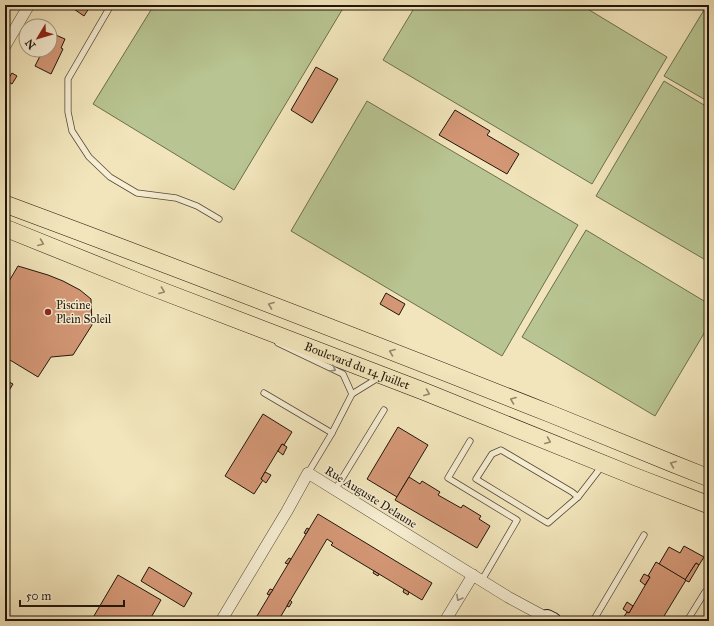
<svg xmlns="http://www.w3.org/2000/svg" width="714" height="626" viewBox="0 0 714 626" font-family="'IM FELL Great Primer',serif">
  <rect width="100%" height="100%" fill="#f2e5bb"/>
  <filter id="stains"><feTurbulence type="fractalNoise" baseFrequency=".005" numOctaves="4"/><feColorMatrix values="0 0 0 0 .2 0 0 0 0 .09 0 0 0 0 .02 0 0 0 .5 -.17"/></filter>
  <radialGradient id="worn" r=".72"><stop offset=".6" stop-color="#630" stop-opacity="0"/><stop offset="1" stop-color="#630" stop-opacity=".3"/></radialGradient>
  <g fill="#b8c592" stroke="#6c6e4e">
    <path d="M 154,5 L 345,5 L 234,190 L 93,104 Z"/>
    <path d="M 416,5 L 581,5 L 667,57 L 592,184 L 383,60 Z"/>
    <path d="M 707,5 L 709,5 L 709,102 L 664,76 Z"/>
    <path d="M 664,81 L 709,108 L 709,262 L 596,196 Z"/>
    <path d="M 367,101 L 578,225 L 502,356 L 291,231 Z"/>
    <path d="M 586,230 L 709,304 L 709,325 L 655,416 L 522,337 Z"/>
  </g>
  <g fill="#d49776" stroke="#20160b">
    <path d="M 68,5 L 91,5 L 84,16 Z"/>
    <path d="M 51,33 L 65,39 L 61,48 L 63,49 L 51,74 L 35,66 L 43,50 L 50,50 L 50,35 Z"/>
    <path d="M 316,67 L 338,79 L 312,123 L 291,110 Z"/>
    <path d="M 12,73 L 17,76 L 12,84 L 7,81 Z"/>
    <path d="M 455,110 L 490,131 L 487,135 L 519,154 L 507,174 L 439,135 Z"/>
    <path d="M 18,266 L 48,275 L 63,281 L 80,290 L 91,299 L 92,325 L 73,355 L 51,357 L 38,377 L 5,357 L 5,295 L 7,291 L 5,288 Z"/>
    <path d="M 386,293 L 405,304 L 399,315 L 380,304 Z"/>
    <path d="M 5,380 L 13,384 L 5,397 Z"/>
    <path d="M 263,414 L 292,432 L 284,445 L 282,444 L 265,472 L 261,479 L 263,480 L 254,494 L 225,476 Z"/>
    <path d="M 398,427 L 428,445 L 397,497 L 367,479 Z"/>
    <path d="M 282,444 L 287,447 L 283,455 L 278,451 Z"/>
    <path d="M 265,472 L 271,475 L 266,483 L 261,479 Z"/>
    <path d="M 409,477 L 420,484 L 422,481 L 440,492 L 438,495 L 461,508 L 463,505 L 481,516 L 479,519 L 490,526 L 477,548 L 395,500 Z"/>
    <path d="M 318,514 L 432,583 L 422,600 L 331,545 L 333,543 L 327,539 L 278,621 L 254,621 Z"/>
    <path d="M 307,528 L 309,529 L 306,534 L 304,533 Z"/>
    <path d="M 684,546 L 704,557 L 699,565 L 696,563 L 685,580 L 659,564 L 669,547 L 680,553 Z"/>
    <path d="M 289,558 L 291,559 L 288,564 L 285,563 Z"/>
    <path d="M 656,562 L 686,580 L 661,621 L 621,621 L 627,612 L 629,613 L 650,577 L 648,576 Z"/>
    <path d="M 696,563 L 699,565 L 689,582 L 685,580 Z"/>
    <path d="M 149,567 L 192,593 L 184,607 L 141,581 Z"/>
    <path d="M 374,571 L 379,574 L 378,576 L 373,573 Z"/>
    <path d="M 644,574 L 650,577 L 645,585 L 640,581 Z"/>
    <path d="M 118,575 L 161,600 L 149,621 L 91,621 Z"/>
    <path d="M 270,589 L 273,590 L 269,595 L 267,594 Z"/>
    <path d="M 404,589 L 409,592 L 408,595 L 403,592 Z"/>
    <path d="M 290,600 L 292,602 L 289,607 L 287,606 Z"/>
    <path d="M 627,602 L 633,606 L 629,613 L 623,609 Z"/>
  </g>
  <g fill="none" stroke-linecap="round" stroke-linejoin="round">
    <defs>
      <g id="lane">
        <path d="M 111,5 L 68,79 L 68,112 L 72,131 L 89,157 L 110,177 L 137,193 L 176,198 L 197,206 L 219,219"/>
        <path d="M 5,27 L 12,34"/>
        <path d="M 278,343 L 343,374 L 352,394"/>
        <path d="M 264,393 L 332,433"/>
        <path d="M 470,441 L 448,478 L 517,520 L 482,580"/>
        <path d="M 501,450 L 572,492 L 578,497 L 548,523 L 476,479 L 492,454 Z"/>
        <path d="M 308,473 L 332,433 L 352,394 L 378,378"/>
        <path d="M 335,490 L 384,410"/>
        <path d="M 578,497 L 602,466"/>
        <path d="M 593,621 L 644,535"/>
        <path d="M 687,621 L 705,592"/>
      </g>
      <g id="street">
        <path d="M 5,46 L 29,5"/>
        <path d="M 221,621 L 287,511 L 308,473 L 508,597 L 547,618"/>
        <path d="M 445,621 L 473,575"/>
      </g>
      <path id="secondary" d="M 545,621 L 547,618 L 553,621"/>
      <g id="primary">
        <path d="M 5,204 C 188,272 369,342 551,414 C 603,435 656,457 709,478"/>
        <path id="s1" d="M 5,228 L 144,284 L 423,391 L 636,477 L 709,505"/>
      </g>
    </defs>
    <use href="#lane" stroke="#544a37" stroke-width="7"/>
    <use href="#street" stroke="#544a37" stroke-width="12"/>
    <use href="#secondary" stroke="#20160b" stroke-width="18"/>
    <use href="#primary" stroke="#20160b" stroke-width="18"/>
    <use href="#lane" stroke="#f7eed3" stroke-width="5.5"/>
    <use href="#street" stroke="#f7eed3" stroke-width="11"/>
    <use href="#secondary" stroke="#f7eed3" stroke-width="16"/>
    <use href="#primary" stroke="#f2e5bb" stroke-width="17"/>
  </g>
  <defs><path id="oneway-chevron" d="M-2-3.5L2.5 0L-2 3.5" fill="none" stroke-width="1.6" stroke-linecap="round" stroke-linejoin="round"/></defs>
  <g stroke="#94886c">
    <use href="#oneway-chevron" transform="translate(41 243) rotate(22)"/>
    <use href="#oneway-chevron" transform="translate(162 291) rotate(21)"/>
    <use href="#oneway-chevron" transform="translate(271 305) rotate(-159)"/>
    <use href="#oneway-chevron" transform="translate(392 352) rotate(-159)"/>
    <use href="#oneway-chevron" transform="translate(427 393) rotate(22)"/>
    <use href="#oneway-chevron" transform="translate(513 400) rotate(-159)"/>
    <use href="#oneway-chevron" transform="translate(548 441) rotate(22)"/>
    <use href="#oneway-chevron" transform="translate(673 464) rotate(-158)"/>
  </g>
  <g stroke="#968d79">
    <use href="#oneway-chevron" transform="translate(333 369) rotate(28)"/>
    <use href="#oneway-chevron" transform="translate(459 598) rotate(120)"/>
  </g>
  <circle fill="#8f2418" stroke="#f7eed3" stroke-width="1.5" cx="48" cy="312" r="4"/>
  <g text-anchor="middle" stroke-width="3" stroke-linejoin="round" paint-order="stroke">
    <g font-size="12" fill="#20160b" stroke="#f7eed3" text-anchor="start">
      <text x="56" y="309">Piscine<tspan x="56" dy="14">Plein Soleil</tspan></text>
    </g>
    <g font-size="12" fill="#20160b" stroke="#f7eed3">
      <text dy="4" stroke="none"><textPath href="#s1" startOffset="378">Boulevard du 14 Juillet</textPath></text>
      <text transform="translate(371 497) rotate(32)" y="4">Rue Auguste Delaune</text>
    </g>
  </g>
  <rect width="714" height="626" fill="none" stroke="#f2e5bb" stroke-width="20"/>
  <rect x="6" y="6" width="702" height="614" fill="none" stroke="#20160b" stroke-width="2"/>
  <rect x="10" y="10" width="694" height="606" fill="none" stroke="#20160b"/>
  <g transform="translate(38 38) rotate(232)"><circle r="19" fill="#f7eed3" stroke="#a19883"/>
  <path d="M0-3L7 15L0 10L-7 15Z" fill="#8f2418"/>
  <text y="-6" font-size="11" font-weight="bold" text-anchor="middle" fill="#20160b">N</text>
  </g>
  <path d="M20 600v6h104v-6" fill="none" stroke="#20160b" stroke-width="2"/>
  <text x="26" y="600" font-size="12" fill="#20160b" stroke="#f7eed3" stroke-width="3" paint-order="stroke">50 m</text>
  <rect width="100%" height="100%" filter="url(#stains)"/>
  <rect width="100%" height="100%" fill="url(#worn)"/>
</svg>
